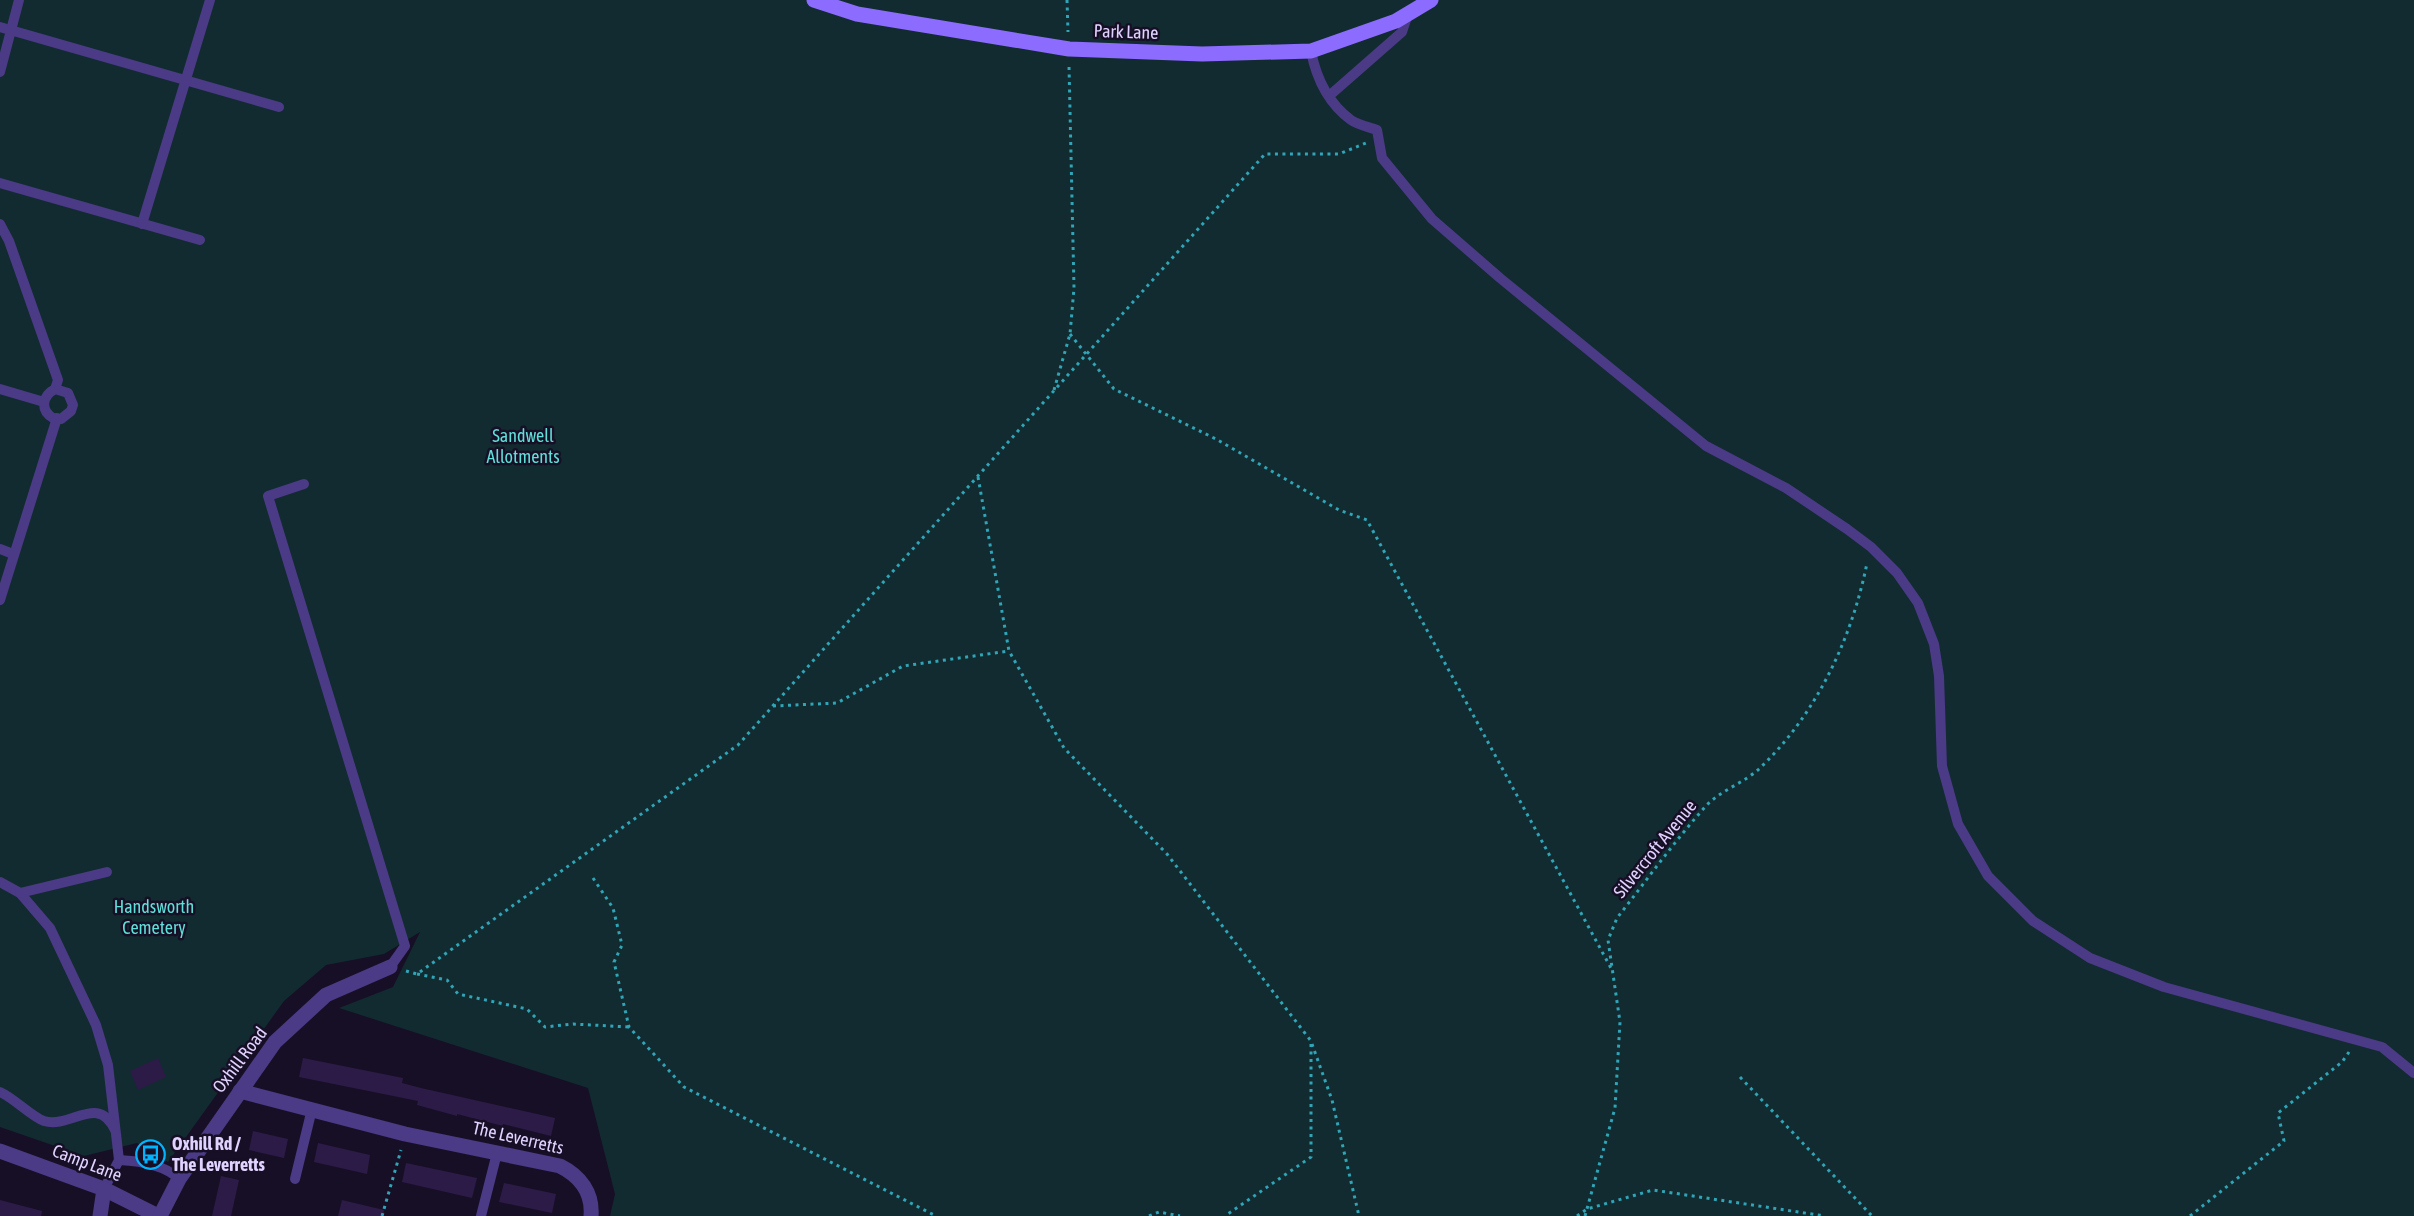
<svg xmlns="http://www.w3.org/2000/svg" width="2414" height="1216" viewBox="0 0 2414 1216" font-family="'Asap Condensed',sans-serif">
  <rect width="100%" height="100%" fill="#170f26"/>
  <path fill="#122b30" d="M 0,0 L 2414,0 L 2414,1216 L 610,1216 L 615,1194 L 588,1088 L 339,1008 L 393,987 L 420,932 L 384,954 L 326,965 L 284,1001 L 168,1162 L 137,1143 L 84,1156 L 0,1127 Z"/>
  <g fill="#2c1b47">
    <path d="M 158,1058 L 166,1077 L 138,1090 L 130,1071 Z"/>
    <path d="M 303,1058 L 403,1078 L 402,1083 L 421,1088 L 555,1118 L 551,1136 L 503,1124 L 503,1126 L 457,1114 L 457,1116 L 417,1105 L 418,1101 L 299,1077 Z"/>
    <path d="M 253,1131 L 288,1139 L 284,1158 L 249,1150 Z"/>
    <path d="M 318,1143 L 370,1155 L 367,1174 L 314,1162 Z"/>
    <path d="M 406,1163 L 477,1178 L 472,1198 L 402,1182 Z"/>
    <path d="M 221,1176 L 239,1180 L 231,1216 L 212,1216 Z"/>
    <path d="M 504,1183 L 556,1194 L 552,1213 L 499,1202 Z"/>
    <path d="M 0,1200 L 42,1211 L 41,1216 L 0,1216 Z"/>
    <path d="M 342,1200 L 384,1210 L 383,1216 L 338,1216 Z"/>
  </g>
  <g fill="none" stroke-linecap="round" stroke-linejoin="round">
    <g stroke="#2fa5b7" stroke-width="3" stroke-dasharray="3 4.5" stroke-linecap="butt">
      <path d="M 1067,0 L 1068,32"/>
      <path d="M 1070,334 L 1114,389 L 1216,439 L 1339,510 L 1367,520 L 1612,970"/>
      <path d="M 1054,390 L 1070,334 L 1074,288 L 1069,66"/>
      <path d="M 978,477 L 1009,651 L 1064,748 L 1167,854 L 1311,1041 L 1311,1157 L 1225,1216"/>
      <path d="M 773,706 L 837,703 L 903,666 L 1009,651"/>
      <path d="M 593,878 L 613,908 L 622,945 L 614,962 L 629,1027 L 684,1087 L 936,1216"/>
      <path d="M 406,971 L 417,974 L 738,745 L 1265,154 L 1339,154 L 1366,143"/>
      <path d="M 417,974 L 447,980 L 458,994 L 527,1009 L 545,1027 L 573,1024 L 629,1027"/>
      <path d="M 1312,1044 L 1332,1100 L 1359,1216"/>
      <path d="M 1740,1077 L 1872,1216"/>
      <path d="M 382,1216 L 401,1150"/>
      <path d="M 1149,1216 L 1159,1212 L 1180,1216"/>
      <path d="M 1577,1216 L 1587,1209 L 1653,1190 L 1825,1216"/>
      <path d="M 1585,1216 L 1615,1108 L 1620,1022 L 1608,940 L 1617,918 C 1646,881 1674,842 1705,807 C 1720,790 1745,783 1761,767 C 1817,713 1852,638 1867,563"/>
      <path d="M 2190,1216 L 2284,1141 L 2278,1113 L 2342,1062 L 2349,1052"/>
    </g>
    <g stroke="#4b3a85" stroke-width="10">
      <path d="M 0,27 L 279,107"/>
      <path d="M 1311,51 C 1316,77 1328,103 1351,120 C 1358,125 1369,127 1377,130 L 1382,158 L 1432,219 L 1500,278 L 1706,446 L 1786,488 L 1847,529 L 1871,547 L 1897,573 L 1918,603 L 1934,644 L 1939,676 L 1942,766 L 1958,824 L 1988,876 L 2033,921 L 2090,958 L 2164,987 L 2382,1047 L 2414,1073"/>
      <path d="M 0,72 L 19,0"/>
      <path d="M 1329,96 L 1402,32 L 1408,14"/>
      <path d="M 0,183 L 200,240"/>
      <path d="M 0,224 L 9,241 L 58,380 L 55,389 C 42,396 40,410 53,418 L 61,419 L 71,411 L 73,405 L 68,393 L 55,389"/>
      <path d="M 142,224 L 210,0"/>
      <path d="M 0,389 L 44,402"/>
      <path d="M 304,484 L 268,496 L 405,946 L 390,967"/>
      <path d="M 0,549 L 13,554"/>
      <path d="M 0,600 L 57,418"/>
      <path d="M 0,882 L 20,893 L 50,928 L 96,1025 L 108,1065 L 119,1160 L 104,1189"/>
      <path d="M 20,893 L 107,872"/>
      <path d="M 0,1092 C 14,1098 32,1117 44,1121 C 71,1129 98,1093 115,1130"/>
      <path d="M 119,1160 C 139,1161 164,1164 179,1179"/>
      <path d="M 295,1179 L 312,1109"/>
      <path d="M 481,1216 L 497,1153"/>
    </g>
    <g stroke="#4b3a85" stroke-width="15">
      <path d="M 240,1091 L 405,1134 L 560,1166 C 580,1176 593,1193 591,1216"/>
      <path d="M 0,1151 L 104,1189 L 158,1216"/>
      <path d="M 100,1216 L 104,1189"/>
      <path d="M 160,1216 L 179,1179 L 275,1042 L 326,995 L 390,967"/>
    </g>
    <path stroke="#8c6bff" stroke-width="15" d="M 814,0 L 857,14 L 1069,49 L 1202,54 L 1311,51 L 1396,21 L 1431,0"/>
  </g>
  <defs>
    <symbol id="bus-ring" viewBox="-11 -11 22 22"><circle r="9.5" fill="#170f26" stroke="#00b3fe" stroke-width="1.5"/><path d="M-5-6H5V4H4V6H2V4H-2V6H-4V4H-5ZM-3.5-4V0h7V-4ZM-3.5 1.2v1.5H-2V1.2ZM2 1.2v1.5H3.5V1.2Z" fill="#00b3fe"/></symbol>
  </defs>
  <g fill-rule="evenodd">
    <use href="#bus-ring" x="134" y="1138" width="33" height="33"/>
  </g>
  <g text-anchor="middle" stroke-width="5" stroke-linejoin="round" paint-order="stroke">
    <g font-size="18" fill="#e1d3ff" stroke="#170f26">
      <text transform="translate(1126 32) rotate(2)" y="6">Park Lane</text>
      <text transform="translate(1655 849) rotate(-51)" y="6">Silvercroft Avenue</text>
      <text transform="translate(240 1060) rotate(-53)" y="6">Oxhill Road</text>
      <text transform="translate(518 1138) rotate(13)" y="6">The Leverretts</text>
      <text transform="translate(87 1163) rotate(21)" y="6">Camp Lane</text>
    </g>
    <g font-size="18" fill="#5fe0d9" stroke="#170f26">
      <text x="523" y="442">Sandwell<tspan x="523" dy="21">Allotments</tspan></text>
      <text x="154" y="913">Handsworth<tspan x="154" dy="21">Cemetery</tspan></text>
    </g>
    <g font-size="18" font-weight="bold" fill="#e1d3ff" stroke="#170f26" text-anchor="start">
      <text x="172" y="1150">Oxhill Rd /<tspan x="172" dy="21">The Leverretts</tspan></text>
    </g>
  </g>
</svg>
